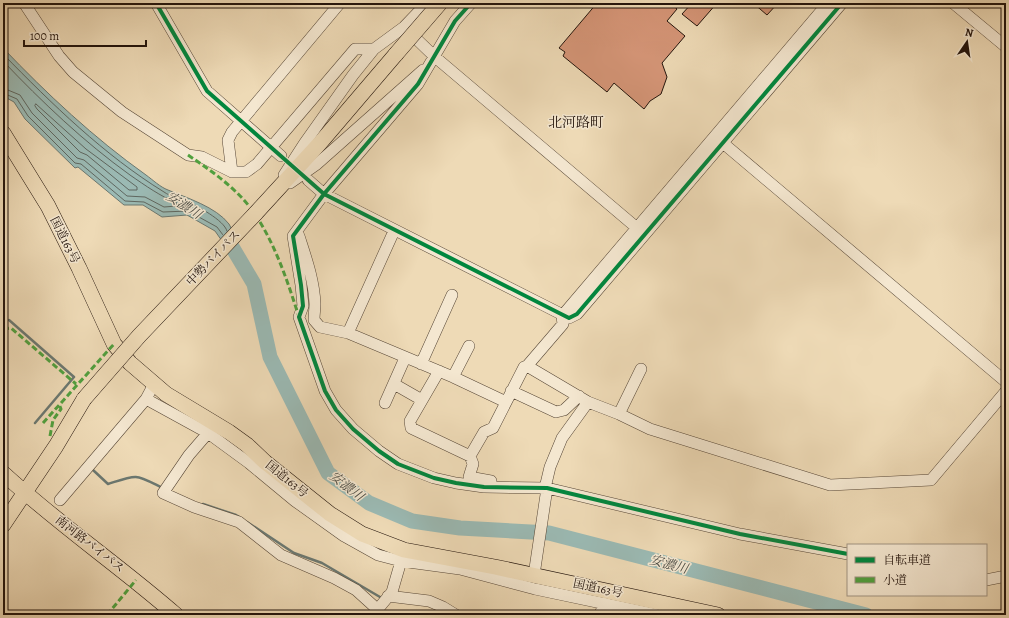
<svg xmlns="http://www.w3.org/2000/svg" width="1009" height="618" viewBox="0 0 1009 618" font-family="Alegreya,'Noto Serif JP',serif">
	<rect width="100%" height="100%" fill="#eedab6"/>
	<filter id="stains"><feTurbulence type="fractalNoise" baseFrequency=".005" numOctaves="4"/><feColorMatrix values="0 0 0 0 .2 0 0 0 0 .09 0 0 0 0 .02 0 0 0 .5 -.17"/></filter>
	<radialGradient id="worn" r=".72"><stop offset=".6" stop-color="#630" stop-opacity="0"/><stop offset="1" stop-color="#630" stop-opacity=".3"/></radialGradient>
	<!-- water -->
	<path fill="#9bbab4" stroke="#6b7871" d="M3,48C47,94 94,138 146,175C153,180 160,187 168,190C187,198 216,207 229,224C235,233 238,257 241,268L215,231L187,215L162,217L143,205H124L78,167L75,168L25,119L14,102L3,96Z"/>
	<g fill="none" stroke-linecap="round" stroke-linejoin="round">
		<!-- shore -->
		<path stroke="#5f6760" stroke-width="1" d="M3,54C52,104 104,155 164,192C171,197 179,198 186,201C197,206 224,220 227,231
			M3,61C42,102 84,142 130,175C146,186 160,196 177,203V206L164,207L145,197L127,196L84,160L77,158L32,113L20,95L3,88
			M3,93L17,99L28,116L75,163L81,164L125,201L144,202L163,212L188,211L217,227L223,235
			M36,104L86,149L137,187V190H129L87,155L80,152L37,109L35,106Z"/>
		<!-- stream -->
		<path stroke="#6b7871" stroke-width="2.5" d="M9,320L74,377L35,423
			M93,470L108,484C139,474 134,474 163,488
			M203,504L236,515L241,518
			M247,522L294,553L322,563L380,597"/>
		<!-- river -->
		<path stroke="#9bbab4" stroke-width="15" d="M228,240L254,284L270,357L328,473L369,503L412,521L460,528L549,533L866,615"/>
	</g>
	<!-- building -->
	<path fill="#d59577" stroke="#23140c" d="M597,3H670L677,9L667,21L685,36L662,63L667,77L661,94L650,101L644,109L614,83L607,92L563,56L565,52L559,48Z
		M692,3H717L697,26L682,14Z
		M753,3H778L767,15Z"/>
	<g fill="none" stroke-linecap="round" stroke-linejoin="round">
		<defs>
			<path id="minor" d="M24,3L59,56L73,72L122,112L188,155L202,157L232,172H246L257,164L355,49H374
				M156,3L207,91L281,156
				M471,3L455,21L418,84L324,194L293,236L301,285L303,306L299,317L325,391L336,410L353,429L379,451L398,464L434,478L456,483L484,487L547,488L740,534L848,554
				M953,3L1006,47
				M404,27L435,57L637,228
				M717,138L1006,382
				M232,172L228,140L232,132L340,3
				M284,175L304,144L353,75L374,49L404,27L427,3
				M308,180L324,194L569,318L577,314L842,3
				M290,183L317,164L423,70
				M299,236C306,258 314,280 315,304C315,309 314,314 314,320L320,327L348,333L453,377L506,402
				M348,333L394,231
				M421,364L452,295
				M527,366L588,402L619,414L650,429L830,485L931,480L1006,391
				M439,371L410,421L411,428L470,456
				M453,377L469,346
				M394,384L422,400
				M511,391L556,412L564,410L579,396
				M146,399L208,433L249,463L295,501L344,536L378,555L401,561L460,569L535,589L658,615
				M385,403L405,358
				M619,414L641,369
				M208,433L189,455L163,493L194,507L239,522L281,555L334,578L356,590L377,609
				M491,481L469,477L473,464L470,456L484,432L493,428L524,367L527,366L563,324L562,316L828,3
				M545,488L550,467L562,438L588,402
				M60,500L146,399L154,384
				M534,575L547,488
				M986,580L1006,576
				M388,596L429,601L443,607L456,615
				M373,615L392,592L401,561
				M600,615L604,603"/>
			<path id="highway" d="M3,133L48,206L79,268L114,344L130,363L166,394L229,432L247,445L265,462L330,514L362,534L404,550L495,567L718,615
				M255,214L320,143L396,54
				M3,473C58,524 120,566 176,615
				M3,525L56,446L84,399"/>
		</defs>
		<!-- minor casing -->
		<use href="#minor" stroke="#564636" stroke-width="12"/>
		<!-- highway casing -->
		<use href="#highway" stroke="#23140c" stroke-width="16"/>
		<!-- minor -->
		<use href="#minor" stroke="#f4e7d0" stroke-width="11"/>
		<!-- highway -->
		<use href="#highway" stroke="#eedab6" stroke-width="15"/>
		<defs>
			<path id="highway-bridge" d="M396,54L440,3
				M84,399L139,336L255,214"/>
		</defs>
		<!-- highway-bridge casing -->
		<use href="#highway-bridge" stroke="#23140c" stroke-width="16" stroke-linecap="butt"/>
		<!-- highway-bridge -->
		<use href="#highway-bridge" stroke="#eedab6" stroke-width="15"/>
		<!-- quiet -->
		<path stroke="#50a03e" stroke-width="3" stroke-dasharray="6 3" stroke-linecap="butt" d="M188,155C210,170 232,185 249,206
			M260,222C278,252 288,283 299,317
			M3,329L11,328L76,384
			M43,423L114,344
			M50,436L53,420L61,409L59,404
			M107,615L136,580"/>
		<defs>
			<path id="cycleway" d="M156,3L207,91L324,194L569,318L577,314L842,3
				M471,3L455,21L418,84L324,194L293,236L301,285L303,306L299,317L325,391L336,410L353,429L379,451L398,464L434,478L456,483L484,487L547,488L740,534L848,554"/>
		</defs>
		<!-- cycleway casing -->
		<use href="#cycleway" stroke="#f4e7d0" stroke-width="6"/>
		<!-- cycleway -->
		<use href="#cycleway" stroke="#00873e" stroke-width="4"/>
	</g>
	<g text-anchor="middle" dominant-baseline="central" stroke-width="3" stroke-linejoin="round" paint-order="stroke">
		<!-- street labels -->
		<g font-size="12" fill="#23140c" stroke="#f4e7d0">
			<text transform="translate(65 240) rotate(63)">国道163号</text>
			<text transform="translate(213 258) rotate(-46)">中勢バイパス</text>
			<text transform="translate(287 479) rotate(39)">国道163号</text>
			<text transform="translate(90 544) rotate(38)">南河路バイパス</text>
			<text transform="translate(598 588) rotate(12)">国道163号</text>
		</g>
		<!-- water labels -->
		<g font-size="13" font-style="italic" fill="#4d4e47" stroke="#f4e7d0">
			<text transform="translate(184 205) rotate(33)">安濃川</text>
			<text transform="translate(347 486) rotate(38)">安濃川</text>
			<text transform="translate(669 564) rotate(15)">安濃川</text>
		</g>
		<!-- quarter labels -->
		<g font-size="14" fill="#23140c" stroke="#f4e7d0">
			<text x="576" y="122">北河路町</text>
		</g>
	</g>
	<!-- margin -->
	<rect width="1009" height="618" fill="none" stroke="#eedab6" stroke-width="16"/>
	<rect x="4" y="4" width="1001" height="610" fill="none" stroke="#23140c" stroke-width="2"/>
	<rect x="8" y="8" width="993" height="602" fill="none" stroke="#23140c"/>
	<!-- legend -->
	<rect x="847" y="544" width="140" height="52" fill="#f4e7d0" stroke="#a09382"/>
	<rect x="855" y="557" width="20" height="6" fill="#00873e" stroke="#a09382"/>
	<text x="883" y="564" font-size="12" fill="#23140c">自転車道</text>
	<rect x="855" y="577" width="20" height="6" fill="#50a03e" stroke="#a09382"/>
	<text x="883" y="584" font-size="12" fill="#23140c">小道</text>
	<!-- north arrow -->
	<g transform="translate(967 42) rotate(13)" stroke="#f4e7d0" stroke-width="3" paint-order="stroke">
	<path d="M0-3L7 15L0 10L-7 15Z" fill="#23140c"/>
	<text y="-6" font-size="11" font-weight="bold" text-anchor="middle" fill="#23140c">N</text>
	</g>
	<!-- scale -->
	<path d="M24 40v6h122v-6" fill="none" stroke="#23140c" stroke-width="2"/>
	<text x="30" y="40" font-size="12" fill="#23140c" stroke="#f4e7d0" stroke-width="3" paint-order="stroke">100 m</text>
	<rect width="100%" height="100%" filter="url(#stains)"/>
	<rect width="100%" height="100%" fill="url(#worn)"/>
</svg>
